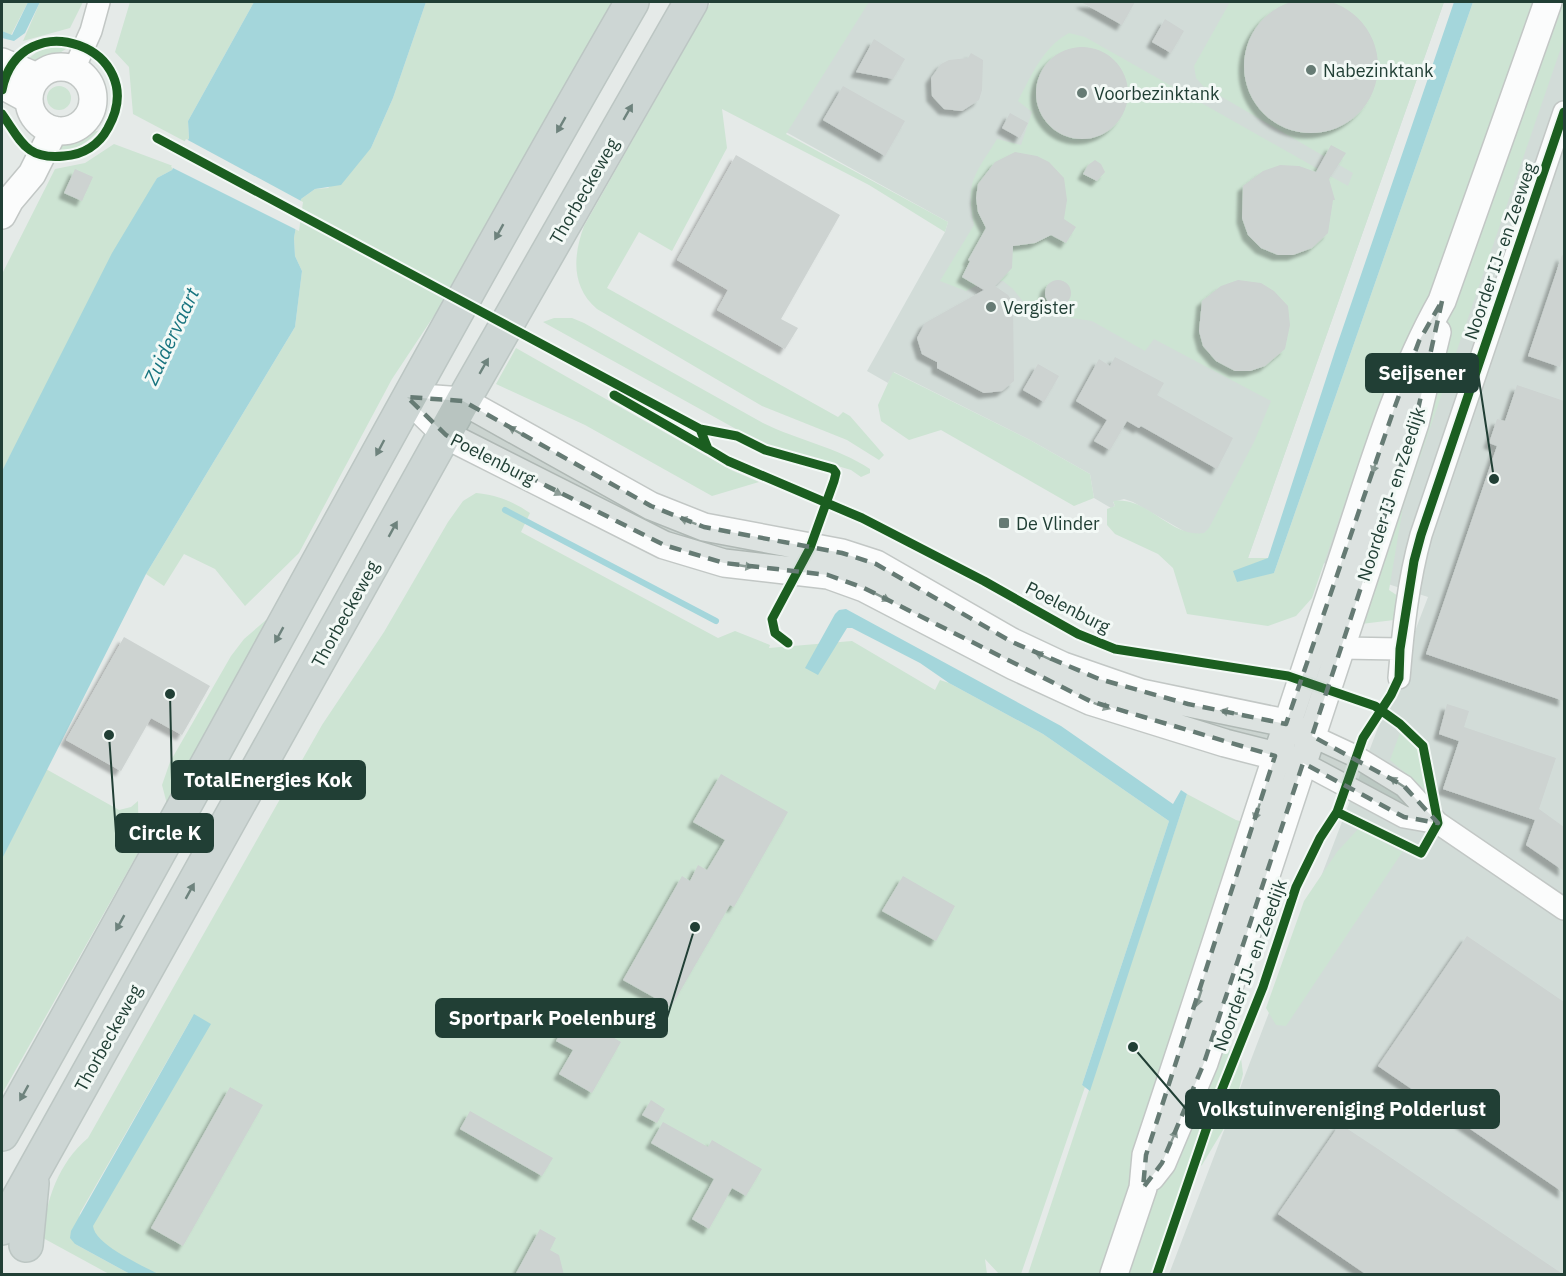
<svg xmlns="http://www.w3.org/2000/svg" width="1566" height="1276" viewBox="0 0 1566 1276" font-family="'IBM Plex Sans',sans-serif">
	<defs>
		<filter id="shadow"><feDropShadow dx="-5.5" dy="5.5" stdDeviation="1.5" flood-color="#0004"/></filter>
	</defs>
	<rect width="100%" height="100%" fill="#e5eae8"/>
	<!-- built -->
	<path fill="#d2dcd8" d="M777,2H1444L1248,558L1187,533L1133,502L1124,499L1113,502L1115,506L1111,508L1094,498L1090,474L1030,440L894,372L888,383L867,371L945,232L948,222L723,97Z
		M1512,2H1564V1274H1169L1428,597L1317,561Z"/>
	<!-- green -->
	<path fill="#cde4d3" d="M2,2H28L11,35L2,31Z
		M40,2H83L70,28L23,41Z
		M130,2H254L188,121L189,138L186,142L133,114L129,67L115,52Z
		M426,2H622L463,272L392,379L299,553L245,606L215,569L184,554L164,586L146,574L295,327L302,271L295,256L294,238L301,199L315,189L328,188L371,148L393,98Z
		M711,2H869L786,134L948,222L945,232L869,185L722,109L727,148L672,251L639,232L607,288L838,417L843,412L850,416L884,455L879,460L847,440L762,406L597,309C571,287 573,256 584,226Z
		M1230,2H1444L1248,558H1268L1274,573L1473,2H1536L1430,302L1371,427L1312,598L1296,616L1268,626L1187,614L1173,568L1158,554L1115,534L1107,525V509L1115,506L1113,501C1148,496 1170,538 1204,533L1209,528L1254,442L1271,401L1154,339L1145,351L1092,321L1038,313L1025,304L1013,289L1003,281H985L966,291L940,281L974,225C965,181 975,175 997,139L1021,145L1032,112L1018,101C1031,76 1043,47 1069,33L1085,37L1348,186L1353,173L1203,86L1196,78L1194,66Z
		M1564,2V39L1403,507L1389,590L1398,596L1394,620L1361,624L1441,339Z
		M55,45L69,47L47,61L24,62L37,52Z
		M47 98a12 12 0 1 1 24 0a12 12 0 1 1-24 0Z
		M98,131C87,143 70,155 53,151L73,134Z
		M114,144L173,166L172,170L157,178L2,471V274L55,169L85,163Z
		M554,318H572L584,323L763,423C797,440 837,447 870,469V473L861,477L851,470L771,446L745,434L543,322Z
		M516,348L731,470L759,482L712,496L585,425L496,384Z
		M893,372L1030,440L1090,474L1094,498L1074,506L941,430L909,440L881,421L878,405Z
		M476,493C497,495 512,501 530,513L521,532L718,638L735,631L770,645L769,648L852,641L935,690L940,680L949,683L1043,734L1169,821L1082,1085L1085,1087L1021,1274H999L985,1259L987,1274H146L81,1236L194,1014L80,1213L75,1244L130,1274H109L43,1238C45,1201 59,1162 88,1138L322,725L384,632L448,522L463,501Z
		M266,620H276L168,808L162,785L170,762L231,656L244,639Z
		M1401,730L1419,747L1430,794L1390,760Z
		M46,769L119,810L131,807L138,801L139,851L2,1094V859Z
		M1187,794L1236,820L1247,823L1101,1274H1028Z
		M1359,828L1397,850L1403,851L1286,1026L1276,1025L1266,1008L1304,901L1337,852Z
		M1223,1045L1241,1058L1243,1074L1232,1115L1202,1165L1184,1179L1152,1274H1125L1152,1195Z"/>
	<!-- water -->
	<path fill="#a4d6db" d="M28,2H40L25,33L14,41L2,38V31L12,35Z
		M254,2H426L393,98L371,148L341,185L315,189L301,199L294,238L295,256L302,271L295,327L146,574L2,859V471L112,253L157,178L172,170L189,138L188,121Z
		M1454,2H1473L1274,573L1237,582L1233,571L1268,558L1335,351Z
		M846,609L1061,726L1173,804L1181,790L1187,794L1090,1091L1082,1085L1169,821L1043,734L949,683L920,663L852,628H847L818,675L805,668L835,614L839,610Z
		M194,1014L211,1024L93,1226C95,1245 142,1265 158,1274H130L75,1244L70,1238L71,1231Z"/>
	<!-- pier -->
	<path fill="#e5eae8" d="M186,139L303,202L299,231L171,167Z"/>
	<g fill="none" stroke-linecap="round" stroke-linejoin="round">
		<!-- stream -->
		<path stroke="#a4d6db" stroke-width="6" d="M505,510L716,621"/>
	</g>
	<!-- building -->
	<path fill="#cdd3d1" filter="url(#shadow)" d="M1244 66a67 67 0 1 1 134 0a67 67 0 1 1-134 0Z
		M1081,2H1135L1122,25Z
		M1165,19L1184,31L1171,53L1152,42Z
		M874,39L905,59L893,79L856,72Z
		M1036 93a46 46 0 1 1 92 0a46 46 0 1 1-92 0Z
		M971,53L983,60L982,90L979,100L962,111L944,109L932,96L931,78L941,64L949,60L968,58Z
		M843,86L905,121L885,156L823,120Z
		M1010,113L1028,123L1020,138L1002,128Z
		M1331,145L1346,153L1329,179L1335,200H1333L1328,233L1312,248L1293,255H1278L1261,248L1248,235L1242,218L1243,186L1263,171L1280,165L1299,166L1316,172Z
		M1015,152L1037,156L1049,162L1064,178L1067,200L1064,219L1076,227L1066,243L1051,235L1035,243L1013,246L1012,268L995,286L1008,295L1013,303L1014,381L1002,391L984,393L937,368V362L922,354L917,338L925,323L984,290L962,277L970,261L968,260L986,228L978,212L976,198L978,184L995,162Z
		M736,155L840,215L781,319L798,328L785,349L717,310L728,290L677,260Z
		M1095,160L1101,164L1105,172L1097,181L1083,174L1088,165Z
		M75,169L93,177L82,201L64,193Z
		M1562,255L1564,256V354L1560,367L1528,356Z
		M1238,280L1261,283L1274,291L1288,306L1290,325L1285,349L1265,366L1250,371H1235L1216,361L1203,346L1199,331L1202,301L1221,286Z
		M1045 293a13 13 0 1 1 26 0a13 13 0 1 1-26 0Z
		M1115,357L1164,383L1157,395L1233,438L1217,469L1141,426L1139,428L1127,421L1110,450L1094,441L1107,420L1076,401L1099,359L1110,366Z
		M1038,364L1059,376L1044,402L1023,390Z
		M1517,385L1564,401V701L1426,654L1497,446L1489,443L1497,419L1505,421Z
		M124,637L210,686L182,735L151,718L121,771L66,740Z
		M1447,704L1469,711L1464,727L1556,758L1539,809L1564,827V871L1526,845L1535,820L1443,789L1459,741L1439,734Z
		M721,774L788,812L734,907L730,905L671,1007L623,980L682,876L690,881L698,865L707,870L725,840L693,822Z
		M903,876L955,906L936,941L882,911Z
		M1467,936L1564,1002V1193L1378,1066Z
		M572,1013L621,1042L592,1093L559,1074L573,1050L556,1041Z
		M230,1087L263,1105L183,1246L151,1228Z
		M651,1100L665,1109L657,1123L642,1115Z
		M470,1111L553,1158L542,1176L460,1129Z
		M663,1122L708,1147L712,1140L762,1169L746,1196L732,1188L709,1229L692,1219L714,1179L651,1143Z
		M1340,1124L1378,1149L1564,1275H1367L1278,1214Z
		M540,1229L556,1238L550,1250L559,1255L564,1275H515Z"/>
	<g fill="none" stroke-linecap="round" stroke-linejoin="round">
		<defs>
			<path id="minor" d="M74,69L91,31L99,2
				M1341,648L1400,649
				M1399,678C1403,630 1408,582 1421,535L1564,112
				M1312,736L1355,756L1404,786L1438,823L1564,909
				M1303,763L1404,817L1438,823"/>
			<path id="tertiary" d="M2,62L37,77
				M29 99a32 32 0 1 1 64 0a32 32 0 1 1-64 0Z
				M2,85L28,99
				M2,215L10,200L32,174L54,130
				M407,397L446,435L664,545L724,563L828,575L864,588L1014,666L1090,701L1225,743L1303,763
				M407,397L463,401L651,506L704,527L842,553L876,564L1012,642L1063,666L1141,693L1276,721L1312,736
				M1151,1177L1162,1163L1204,1063L1415,423L1437,332
				M1114,1274L1143,1188L1146,1155C1210,964 1270,772 1335,581C1367,487 1393,388 1442,301L1548,2"/>
			<path id="primary" d="M2,1134C214,758 416,376 632,2
				M2,1228L463,401L691,2
				M26,1245L32,1183"/>
		</defs>
		<!-- minor casing -->
		<use href="#minor" stroke="#c2c7c5" stroke-width="24"/>
		<!-- tertiary casing -->
		<use href="#tertiary" stroke="#c2c7c5" stroke-width="30"/>
		<!-- primary casing -->
		<use href="#primary" stroke="#bcc6c3" stroke-width="36"/>
		<!-- minor -->
		<use href="#minor" stroke="#fbfcfc" stroke-width="21"/>
		<!-- tertiary -->
		<use href="#tertiary" stroke="#fbfcfc" stroke-width="27"/>
		<!-- primary -->
		<use href="#primary" stroke="#cdd6d4" stroke-width="33"/>
		<defs>
			<path id="cycleway" d="M2,90C20,0 153,48 108,128C99,145 83,155 64,156C26,160 21,141 2,114
				M157,138L700,429L737,436L765,450L833,469L836,473L834,481L810,548L772,619L775,633L788,643
				M614,395L708,449
				M700,429L708,449L728,461L862,518L984,581L1078,634L1115,649L1288,676L1375,706L1400,724L1423,746L1438,823L1421,853L1337,812
				M1157,1274L1208,1124L1263,987L1296,887L1320,838L1337,812L1363,738L1391,695L1399,678L1400,649L1414,561L1421,535L1564,112"/>
		</defs>
		<!-- cycleway casing -->
		<use href="#cycleway" stroke="#f3f9f6" stroke-width="13"/>
		<!-- cycleway -->
		<use href="#cycleway" stroke="#1b5e20" stroke-width="9"/>
	</g>
	<!-- one-way arrows -->
	<defs><path id="oneway-solid" d="M-6-.8H1V-3.2L6.5 0L1 3.2V.8H-6Z" transform="scale(1.5)"/></defs>
	<g fill="#6e837d">
		<use href="#oneway-solid" transform="translate(628 112) rotate(-60)"/>
		<use href="#oneway-solid" transform="translate(561 125) rotate(120)"/>
		<use href="#oneway-solid" transform="translate(499 232) rotate(119)"/>
		<use href="#oneway-solid" transform="translate(484 366) rotate(-60)"/>
		<use href="#oneway-solid" transform="translate(380 448) rotate(118)"/>
		<use href="#oneway-solid" transform="translate(393 529) rotate(-61)"/>
		<use href="#oneway-solid" transform="translate(279 635) rotate(119)"/>
		<use href="#oneway-solid" transform="translate(190 891) rotate(-61)"/>
		<use href="#oneway-solid" transform="translate(120 923) rotate(119)"/>
		<use href="#oneway-solid" transform="translate(24 1093) rotate(119)"/>
	</g>
	<g fill="#8e9e98">
		<use href="#oneway-solid" transform="translate(516 431) rotate(-151)"/>
		<use href="#oneway-solid" transform="translate(1375 465) rotate(109)"/>
		<use href="#oneway-solid" transform="translate(554 491) rotate(27)"/>
		<use href="#oneway-solid" transform="translate(688 521) rotate(-160)"/>
		<use href="#oneway-solid" transform="translate(744 566) rotate(8)"/>
		<use href="#oneway-solid" transform="translate(882 597) rotate(27)"/>
		<use href="#oneway-solid" transform="translate(1043 656) rotate(-155)"/>
		<use href="#oneway-solid" transform="translate(1102 706) rotate(20)"/>
		<use href="#oneway-solid" transform="translate(1229 712) rotate(-169)"/>
		<use href="#oneway-solid" transform="translate(1397 782) rotate(-146)"/>
		<use href="#oneway-solid" transform="translate(1257 812) rotate(108)"/>
		<use href="#oneway-solid" transform="translate(1199 998) rotate(108)"/>
		<use href="#oneway-solid" transform="translate(1173 1138) rotate(-66)"/>
	</g>
	<!-- marked area -->
	<path fill="#667b74" fill-opacity="0.2" stroke="#667b74" stroke-width="4.5" stroke-dasharray="12 8" stroke-linejoin="round" d="M1442,301L1415,423L1312,736L1404,786L1438,823L1404,817L1303,763L1204,1063L1162,1163L1143,1188L1146,1155L1275,756L1090,701L864,588L828,575L724,563L664,545L446,435L407,397L463,401L651,506L704,527L842,553L876,564L1012,642L1099,679L1188,704L1286,724L1394,409L1419,341Z"/>
	<!-- markers -->
	<g fill="#667b74" stroke="#f3f9f6" stroke-width="2">
		<circle cx="1311" cy="70" r="6"/>
		<circle cx="1082" cy="93" r="6"/>
		<circle cx="991" cy="307" r="6"/>
		<rect x="998" y="517" width="12" height="12" rx="3"/>
	</g>
	<g text-anchor="middle" dominant-baseline="central" stroke-width="6" stroke-linejoin="round" paint-order="stroke">
		<!-- poi labels -->
		<g font-size="18" fill="#213f35" stroke="#f3f9f6" text-anchor="start">
			<text x="1323" y="70">Nabezinktank</text>
			<text x="1094" y="93">Voorbezinktank</text>
			<text x="1003" y="307">Vergister</text>
			<text x="1016" y="523">De Vlinder</text>
		</g>
		<!-- street labels -->
		<g font-size="18" fill="#213f35" stroke="#f3f9f6">
			<text transform="translate(584 191) rotate(-60)">Thorbeckeweg</text>
			<text transform="translate(1500 251) rotate(-71)">Noorder IJ- en Zeeweg</text>
			<text transform="translate(493 459) rotate(27)">Poelenburg</text>
			<text transform="translate(1391 494) rotate(-72)">Noorder IJ- en Zeedijk</text>
			<text transform="translate(1068 607) rotate(27)">Poelenburg</text>
			<text transform="translate(345 614) rotate(-61)">Thorbeckeweg</text>
			<text transform="translate(1250 965) rotate(-70)">Noorder IJ- en Zeedijk</text>
			<text transform="translate(108 1038) rotate(-61)">Thorbeckeweg</text>
		</g>
		<!-- water labels -->
		<g font-size="20" font-style="italic" fill="#18747f" stroke="#f3f9f6">
			<text transform="translate(171 336) rotate(-65)">Zuidervaart</text>
		</g>
	</g>
	<!-- callouts -->
	<path fill="none" stroke="#213f35" stroke-width="2" d="M1494 479L1478 373M170 694L172 780M109 735L116 833M695 927L667 1018M1133 1047L1186 1109"/>
	<g fill="#213f35" stroke="#f3f9f6" stroke-width="2">
		<circle cx="1494" cy="479" r="6"/>
		<circle cx="170" cy="694" r="6"/>
		<circle cx="109" cy="735" r="6"/>
		<circle cx="695" cy="927" r="6"/>
		<circle cx="1133" cy="1047" r="6"/>
	</g>
	<g fill="#213f35" stroke="#213f35" stroke-width="2">
		<rect x="1366" y="354" width="112" height="38" rx="6"/>
		<rect x="172" y="761" width="193" height="38" rx="6"/>
		<rect x="116" y="814" width="97" height="38" rx="6"/>
		<rect x="436" y="999" width="231" height="38" rx="6"/>
		<rect x="1186" y="1090" width="313" height="38" rx="6"/>
	</g>
	<g font-size="20" text-anchor="middle" font-weight="bold" fill="#fff">
		<text x="1422" y="380">Seijsener</text>
		<text x="268" y="787">TotalEnergies Kok</text>
		<text x="165" y="840">Circle K</text>
		<text x="552" y="1025">Sportpark Poelenburg</text>
		<text x="1342" y="1116">Volkstuinvereniging Polderlust</text>
	</g>
	<!-- border -->
	<rect width="1566" height="1276" fill="none" stroke="#213f35" stroke-width="6"/>
</svg>
